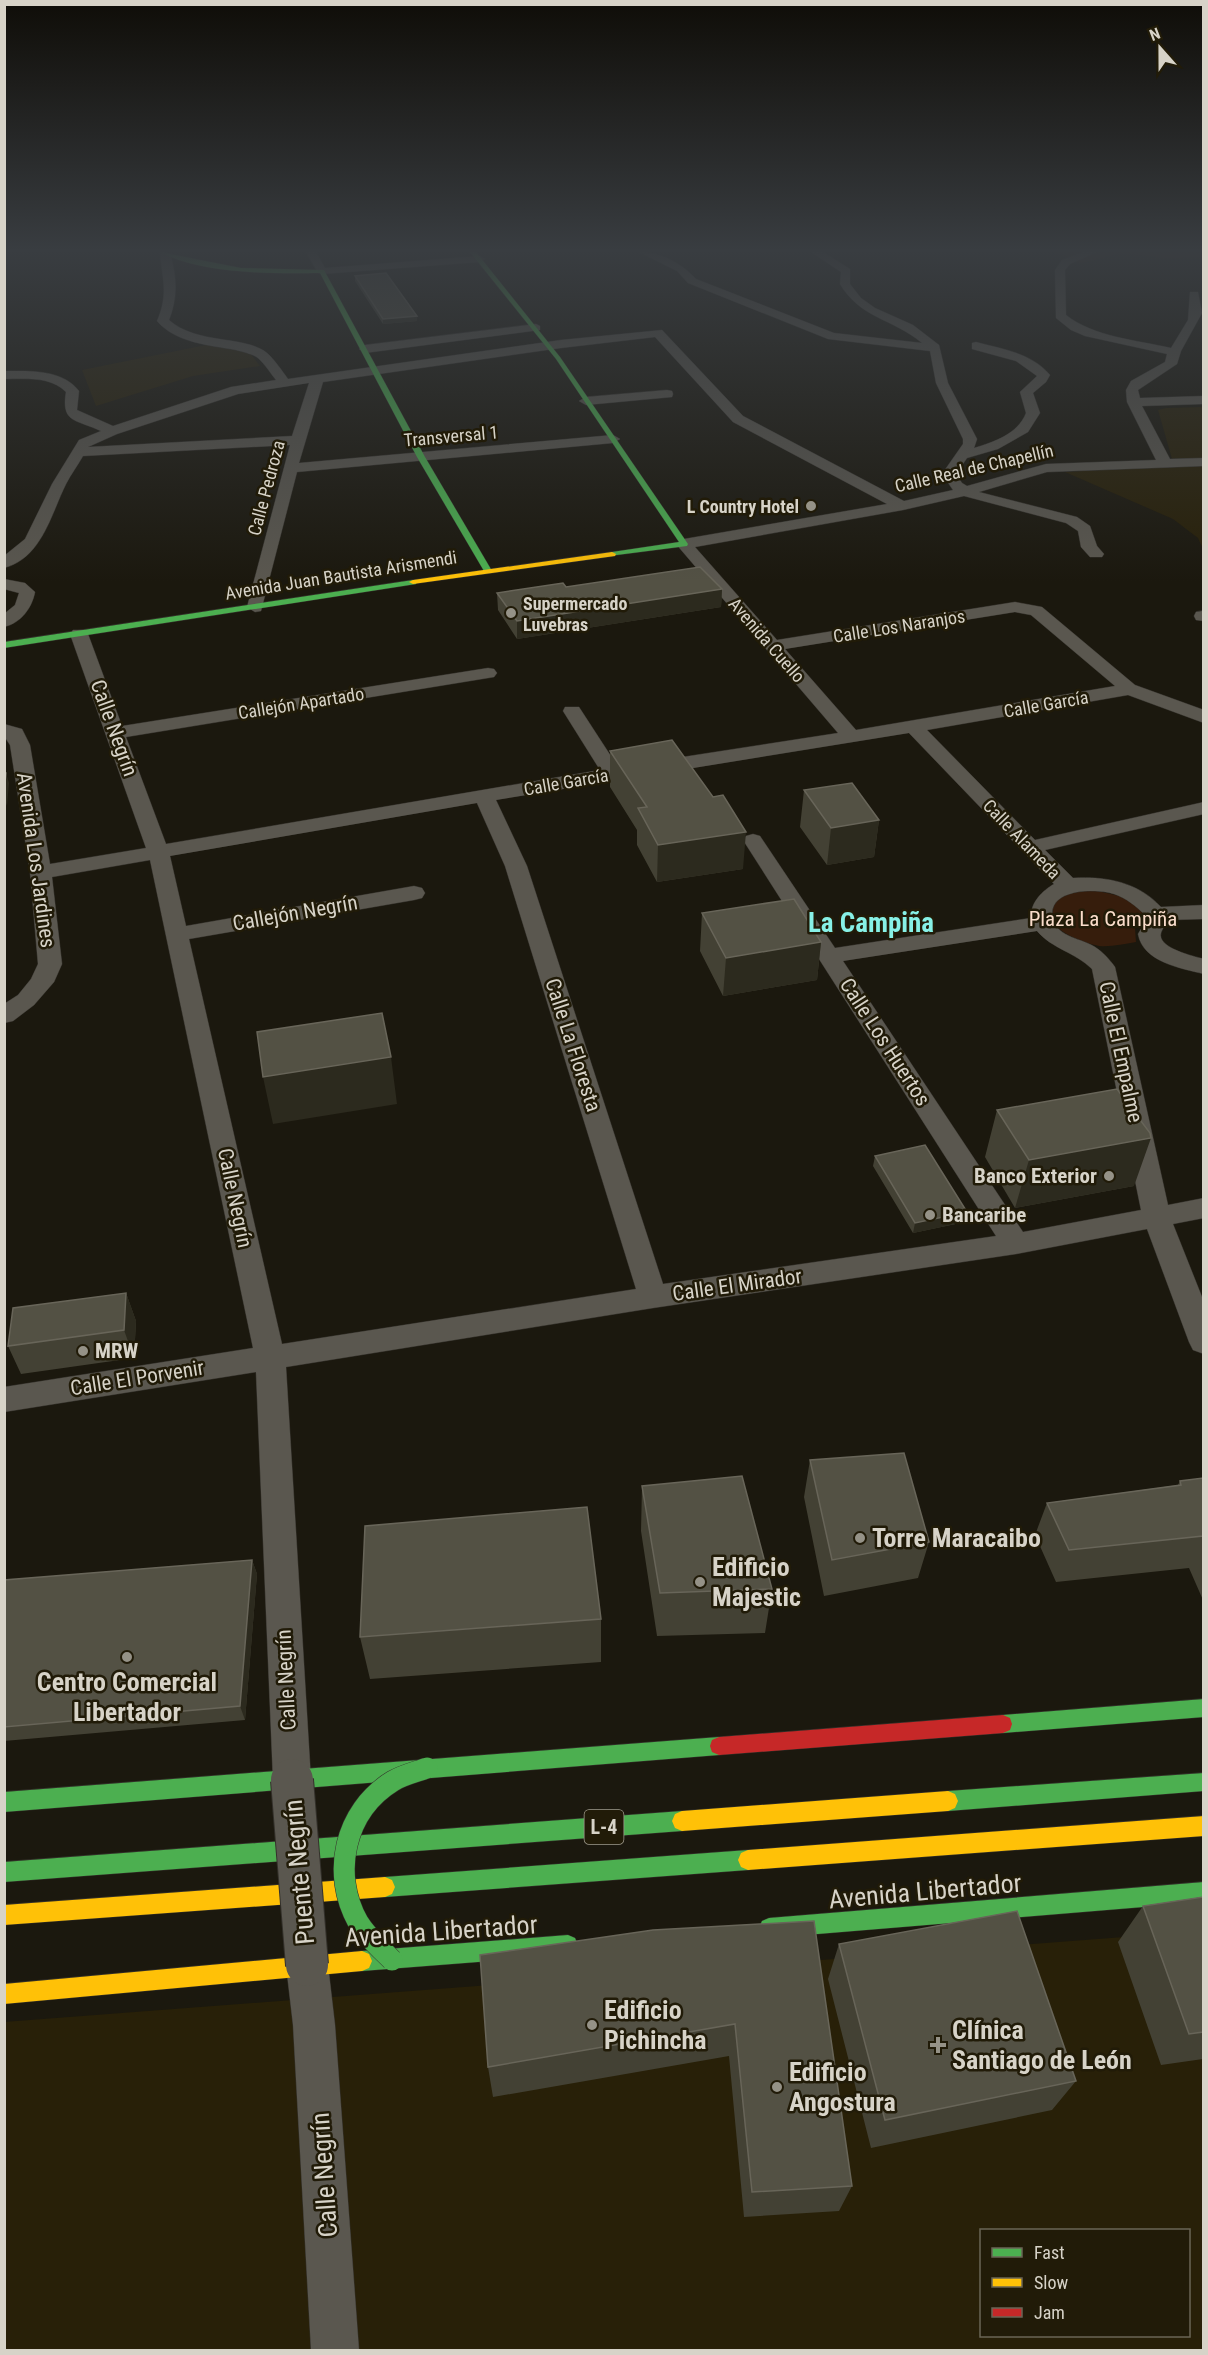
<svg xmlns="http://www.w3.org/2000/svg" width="1208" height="2355" viewBox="0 0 1208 2355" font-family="'Roboto Condensed',sans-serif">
	<rect width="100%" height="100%" fill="#1b180e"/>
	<!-- built -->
	<path fill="#282008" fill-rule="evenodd" d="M211,344L250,353L260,366L193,376L96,406L82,370Z
		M1203,407V549L1198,538L1173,519L1065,472L1174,466L1158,410L1166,408Z
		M1203,1931V2350H5L4,2022ZM982,2230H1188V2336H982Z"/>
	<!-- green -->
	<path fill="#361d0c" d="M1052,252H1203L1204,257L1165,258L1122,253L1082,263L1063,260L1067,256Z
		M1093,890L1124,897L1146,913L1135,928L1136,942C1123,944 1112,947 1099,946C1083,943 1042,929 1052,906C1054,900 1060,896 1065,894C1074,891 1084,891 1093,890Z"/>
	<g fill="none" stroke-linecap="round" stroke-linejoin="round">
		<defs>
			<path id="street" d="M160,252L170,253C177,277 178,297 169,320C197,345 245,335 267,353C275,360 282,371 288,379L561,340L662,330L743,416L904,501L953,490L942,474L963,444V439L936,383L930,351L828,339L688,283L677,271L639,252C661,252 681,263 696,279L834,333L922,343C892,318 861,319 840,284L841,272L811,252H823L850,269V284L861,298L875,308L913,325L939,345L948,383L977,439L974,448C994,442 1018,434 1026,413L1020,392L1037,376L1016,361L972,349V343L976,342C1002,349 1032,353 1050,375L1046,382L1033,393L1040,413L1028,432L998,449L967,458L956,474L962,483L967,486L1046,464L1156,460L1127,402L1126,390L1131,381L1165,362L1167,354L1085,336L1071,330L1056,318L1055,270L1062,260L1083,252H1097L1070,264L1065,270L1066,315C1094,337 1136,340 1171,348L1188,320L1190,292H1198L1202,313L1181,351L1177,364L1138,390L1140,398L1204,396V404L1142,406L1170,459L1204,458V466L1047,472L979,492L1077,517L1090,526L1097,546L1104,554L1102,557H1090L1081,547L1078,531L1066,523L964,496L903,510L695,547L777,640L1015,602L1042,607L1135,685L1204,710V723L1128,695L927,730L1035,840L1204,802V814L1045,850L1073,878C1106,876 1138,882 1161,907L1204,905V919L1168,920C1166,925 1162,929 1161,933C1157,948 1193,956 1204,959V974C1180,968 1143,962 1138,934L1144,924L1145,915C1136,906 1126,898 1114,894C1096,888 1045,888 1053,920C1058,937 1083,939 1095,947C1103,952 1110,960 1115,967L1168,1205L1204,1198V1218L1173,1224L1204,1302V1354L1193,1350L1189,1342L1147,1229L1016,1254L653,1308L286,1367L311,1780L305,1793L292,1799L279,1793L273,1780L256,1372L4,1412V1387L253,1348L150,860L52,877L62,964L54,982L34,1005L13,1021L4,1023V1004L18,995L31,979L38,964L30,872L10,745L4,736V724L22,729L30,745L50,864L146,848L70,634L73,630H85L88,634L122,726L488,668L494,669L497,673L494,677L488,678L126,737L166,844L600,770L563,711L565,707H579L618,767L838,733L676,544L684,539L887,504L733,422L655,337L561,348L323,382L299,463L613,435L620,439L613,443L297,472L261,611L255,612L247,607L290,445L83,456C78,465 71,474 66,484C51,514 42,558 4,568V556L25,539L52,484L79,440L101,431C75,419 61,423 66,392C50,376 26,379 4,379V371C30,371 62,369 79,391L77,410L113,426L231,387L276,380C271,374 265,364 258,358C253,354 243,352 236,350C209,345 176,343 157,321C169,293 162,279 160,252ZM309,383L292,436L88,447L117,434L238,394ZM1015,612L1031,615L1115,686L856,730L785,649ZM909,733L1054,884C1042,891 1030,903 1031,918L835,948L760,836L753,834L746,836L743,840L996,1236L663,1284L527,866L496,800ZM477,803L505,866L636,1289L282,1344L189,939L414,900L422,898L425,893L422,888L414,886L186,926L170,856ZM1037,931C1052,949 1075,952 1092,969L1141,1210L1023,1232L843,961Z
				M306,252H316L325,268L480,256L485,259L480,262L322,274L318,273Z
				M536,324L540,326V330L365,353L359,349L365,345Z
				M667,390L672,391L673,394L672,397L586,405L579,401L586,397Z
				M4,579L25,583L35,592C32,608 21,623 4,627V614L15,605L19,593L4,589Z
				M1202,611L1204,621L1196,620L1194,616L1196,612Z
				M307,1944L322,1950L328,1965L335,2025L359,2350H311L293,2025L286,1965L292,1950Z"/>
			<path id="fast" d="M160,252L241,268L324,270L425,457L492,571L491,573L484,571L417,457L320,273C274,274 201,274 160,252Z
				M470,252H476L560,357L688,544L687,546L609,556L608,554L612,552L679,542L556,359Z
				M413,580L417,582L416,584L4,648V642Z
				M1204,1699V1717L1003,1733L996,1730L994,1724L996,1718L1003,1715Z
				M719,1737L726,1740L728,1746L726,1752L719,1755L4,1812V1792Z
				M1204,1773V1791L948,1811L941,1808L938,1801L941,1794L948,1791Z
				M682,1811L689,1814L692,1821L689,1828L682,1831L4,1882V1862Z
				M748,1850L755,1853L758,1860L755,1867L748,1870L385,1897L378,1894L375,1887L378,1880L385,1877Z
				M1204,1882V1902L769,1938L762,1935L759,1928L762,1921L769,1918Z
				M568,1935L575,1938L578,1945L575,1952L568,1955L362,1971L355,1968L352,1961L355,1954L362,1951Z"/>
			<path id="slow" d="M612,552L616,554L615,556L413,584L409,582L413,580Z
				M948,1791L955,1794L958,1801L955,1808L948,1811L682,1831L675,1828L672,1821L675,1814L682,1811Z
				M1204,1816V1836L748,1870L741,1867L738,1860L741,1853L748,1850Z
				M385,1877L392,1880L395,1887L392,1894L385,1897L4,1925V1905Z
				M362,1951L369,1954L372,1961L369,1968L362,1971L4,2004V1984Z"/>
			<path id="jam" d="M1003,1715L1010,1718L1012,1724L1010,1730L1003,1733L719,1755L712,1752L710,1746L712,1740L719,1737Z"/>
		</defs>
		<!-- street casing -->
		<use href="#street" stroke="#34312b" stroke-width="1"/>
		<!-- fast casing -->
		<use href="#fast" stroke="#34312b" stroke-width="1"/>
		<!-- slow casing -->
		<use href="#slow" stroke="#34312b" stroke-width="1"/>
		<!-- jam casing -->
		<use href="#jam" stroke="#34312b" stroke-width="1"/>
		<!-- street -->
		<use href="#street" fill="#5a574f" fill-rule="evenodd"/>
		<!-- fast -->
		<use href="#fast" fill="#4caf50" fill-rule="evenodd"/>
		<!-- slow -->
		<use href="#slow" fill="#ffc107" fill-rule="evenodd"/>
		<!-- jam -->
		<use href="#jam" fill="#c62828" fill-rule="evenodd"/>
		<defs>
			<path id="street-bridge" d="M292,1780L307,1965"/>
			<path id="fast-bridge" d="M392,1960C380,1948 367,1937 358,1922C331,1874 344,1811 393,1781C403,1775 416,1772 427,1768"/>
		</defs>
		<!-- street-bridge casing -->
		<use href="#street-bridge" stroke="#34312b" stroke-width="44" stroke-linecap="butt"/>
		<!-- fast-bridge casing -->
		<use href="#fast-bridge" stroke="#34312b" stroke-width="22" stroke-linecap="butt"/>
		<!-- street-bridge -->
		<use href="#street-bridge" stroke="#5a574f" stroke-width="42"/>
		<!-- fast-bridge -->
		<use href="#fast-bridge" stroke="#4caf50" stroke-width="21"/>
	</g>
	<!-- wall -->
	<path fill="#434134" d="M355,276L417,316V321L383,324L355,281Z
		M566,587L722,589L721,607L517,639L498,610L497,593Z
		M610,751L743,869L657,882L637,845V830L610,787Z
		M804,790L879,820L874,857L827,865L800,827Z
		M702,913L821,942L817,980L723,996L700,951Z
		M997,1110L1134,1186L1015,1208L985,1157Z
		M875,1156L965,1222L913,1233L873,1166Z
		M126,1293L136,1321L134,1358L21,1374L8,1346Z
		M810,1460L929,1542L918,1578L824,1596L804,1497Z
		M1203,1478V1600L1189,1568L1056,1582L1035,1535L1047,1503L1178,1485L1180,1481Z
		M642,1486L772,1589L765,1633L657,1636L641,1531Z
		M252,1560L257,1574L245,1720L4,1741V1580Z
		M601,1619V1662L370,1679L360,1637Z
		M1203,1897V2059L1161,2065L1118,1942L1143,1906Z
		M814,1921L852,2186L839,2211L744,2217L729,2056L493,2097L488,2067Z
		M839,1944L1076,2081L1052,2110L871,2148L828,1979Z"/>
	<!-- shaded-wall -->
	<path fill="#2c2a1e" d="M417,316V321L383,324V319Z
		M722,589L721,607L517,639V621Z
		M6,773L9,783L7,806L4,797Z
		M879,820L874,857L827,865L831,828Z
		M746,832L743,869L657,882L658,845Z
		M821,942L817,980L723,996L726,958Z
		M391,1057L397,1104L273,1124L263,1077Z
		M1151,1138L1134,1186L1015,1208L1029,1160Z
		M967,1212L965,1222L913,1233L915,1223Z
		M126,1293L136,1321L134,1358L124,1330Z
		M252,1560L257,1574L245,1720L240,1706Z"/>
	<!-- building -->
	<path fill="#535144" stroke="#686559" stroke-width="1.5" d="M386,273L417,316L383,319L355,276Z
		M700,567L722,589L517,621L497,593L563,583L566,587Z
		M672,740L713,797L723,795L746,832L658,845L638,808L647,807L610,751Z
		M4,773H6L4,791Z
		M852,783L879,820L831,828L804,790Z
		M794,899L821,942L726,958L702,913Z
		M382,1013L391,1057L263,1077L257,1032Z
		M1117,1089L1150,1133L1151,1138L1029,1160L997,1110Z
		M925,1145L967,1212L915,1223L875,1156Z
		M126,1293L124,1330L8,1346L13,1308Z
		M904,1453L929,1542L832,1560L810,1460Z
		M742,1476L772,1589L660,1593L642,1486Z
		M1203,1478V1536L1069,1550L1047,1503L1181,1485L1180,1481Z
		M587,1507L601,1619L360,1637L365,1526Z
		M252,1560L240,1706L4,1727V1580Z
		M1203,1897V2032L1189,2034L1143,1906Z
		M1017,1911L1076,2081L885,2120L839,1944Z
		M814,1921L852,2186L752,2192L735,2024L488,2067L480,1955L653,1930Z"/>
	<!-- sky -->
	<linearGradient id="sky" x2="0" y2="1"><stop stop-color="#0f0d08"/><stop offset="0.43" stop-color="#393d41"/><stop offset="1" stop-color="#393d41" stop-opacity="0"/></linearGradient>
	<rect width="1208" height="582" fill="url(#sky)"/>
	<!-- markers -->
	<g fill="#959287" stroke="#211b08" stroke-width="2">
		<circle cx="811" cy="506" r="6"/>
		<circle cx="511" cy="613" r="6"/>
		<circle cx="1109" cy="1176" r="6"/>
		<circle cx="930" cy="1215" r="6"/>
		<circle cx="83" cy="1351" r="6"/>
		<circle cx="860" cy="1538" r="6"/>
		<circle cx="700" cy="1582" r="6"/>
		<circle cx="127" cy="1657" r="6"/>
		<circle cx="592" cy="2025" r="6"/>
		<path d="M935 2036h6v6h6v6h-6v6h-6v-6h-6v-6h6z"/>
		<circle cx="777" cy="2087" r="6"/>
	</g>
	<g text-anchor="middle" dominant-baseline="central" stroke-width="5" stroke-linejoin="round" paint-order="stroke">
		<!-- far-street labels -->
		<g font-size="18" fill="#d7d3c8" stroke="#211b08">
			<text transform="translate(451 436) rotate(-5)">Transversal 1</text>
			<text transform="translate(974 468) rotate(-13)">Calle Real de Chapellín</text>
			<text transform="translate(266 488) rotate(-75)">Calle Pedroza</text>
			<text transform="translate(341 575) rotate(-9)">Avenida Juan Bautista Arismendi</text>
			<text transform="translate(899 626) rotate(-9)">Calle Los Naranjos</text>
			<text transform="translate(767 640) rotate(49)">Avenida Cuello</text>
			<text transform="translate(301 703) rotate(-9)">Callejón Apartado</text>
			<text transform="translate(1046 704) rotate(-10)">Calle García</text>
			<text transform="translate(566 782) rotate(-10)">Calle García</text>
			<text transform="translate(1022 839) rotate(46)">Calle Alameda</text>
		</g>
		<!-- far-poi labels -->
		<g font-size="18" font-weight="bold" fill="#d7d3c8" stroke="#211b08" text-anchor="end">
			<text x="799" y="506">L Country Hotel</text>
			<text x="523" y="603" text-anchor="start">Supermercado<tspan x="523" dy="21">Luvebras</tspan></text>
		</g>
		<!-- shield labels -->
		<rect fill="#211b08" stroke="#a09c8e" stroke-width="1.5" x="584.5" y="1810" width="39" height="34" rx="4.5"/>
		<g font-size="20" font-weight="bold" fill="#d7d3c8">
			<text x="604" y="1827">L-4</text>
		</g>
		<!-- street labels -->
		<g font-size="21" fill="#d7d3c8" stroke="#211b08">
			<text transform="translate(114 728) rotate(70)">Calle Negrín</text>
			<text transform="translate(36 860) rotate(82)">Avenida Los Jardines</text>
			<text transform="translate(295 913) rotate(-10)">Callejón Negrín</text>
			<text transform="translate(885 1042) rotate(57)">Calle Los Huertos</text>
			<text transform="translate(573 1045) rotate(72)">Calle La Floresta</text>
			<text transform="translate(1121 1052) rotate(78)">Calle El Empalme</text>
			<text transform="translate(235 1198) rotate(78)">Calle Negrín</text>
			<text transform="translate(737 1285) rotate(-8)">Calle El Mirador</text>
			<text transform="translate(137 1378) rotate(-9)">Calle El Porvenir</text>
			<text transform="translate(286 1680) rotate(-93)">Calle Negrín</text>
		</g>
		<!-- park labels -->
		<g font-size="21" fill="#faddcb" stroke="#211b08">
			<text x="1103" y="919">Plaza La Campiña</text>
		</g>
		<!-- poi labels -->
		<g font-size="21" font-weight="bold" fill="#d7d3c8" stroke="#211b08" text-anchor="start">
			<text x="1097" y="1176" text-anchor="end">Banco Exterior</text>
			<text x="942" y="1215">Bancaribe</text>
			<text x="95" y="1351">MRW</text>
		</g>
		<!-- near-poi labels -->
		<g font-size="26" font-weight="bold" fill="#d7d3c8" stroke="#211b08" text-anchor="start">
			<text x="872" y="1538">Torre Maracaibo</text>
			<text x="712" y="1567">Edificio<tspan x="712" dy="30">Majestic</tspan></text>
			<text x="127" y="1682" text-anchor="middle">Centro Comercial<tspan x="127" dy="30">Libertador</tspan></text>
			<text x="604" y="2010">Edificio<tspan x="604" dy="30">Pichincha</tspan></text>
			<text x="952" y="2030">Clínica<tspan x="952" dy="30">Santiago de León</tspan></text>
			<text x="789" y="2072">Edificio<tspan x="789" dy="30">Angostura</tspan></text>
		</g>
		<!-- near-street labels -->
		<g font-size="26" fill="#d7d3c8" stroke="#211b08">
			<text transform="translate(299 1872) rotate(-95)">Puente Negrín</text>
			<text transform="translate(925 1891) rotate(-5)">Avenida Libertador</text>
			<text transform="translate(441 1931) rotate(-4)">Avenida Libertador</text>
			<text transform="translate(324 2175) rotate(-94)">Calle Negrín</text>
		</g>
		<!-- district labels -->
		<g font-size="27" font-weight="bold" fill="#87f1e7" stroke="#211b08">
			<text x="871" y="923">La Campiña</text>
		</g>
	</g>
	<!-- border -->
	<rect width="1208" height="2355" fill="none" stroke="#d7d3c8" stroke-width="12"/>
	<!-- legend -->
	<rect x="980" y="2229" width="210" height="108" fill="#211b08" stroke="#6a6555" stroke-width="1.5"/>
	<rect x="992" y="2248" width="30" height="9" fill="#4caf50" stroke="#6a6555" stroke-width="1.5"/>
	<text x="1034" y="2259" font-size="18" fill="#d7d3c8">Fast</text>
	<rect x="992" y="2278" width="30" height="9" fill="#ffc107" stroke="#6a6555" stroke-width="1.5"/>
	<text x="1034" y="2289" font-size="18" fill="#d7d3c8">Slow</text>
	<rect x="992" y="2308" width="30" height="9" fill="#c62828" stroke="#6a6555" stroke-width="1.5"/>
	<text x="1034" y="2319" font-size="18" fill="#d7d3c8">Jam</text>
	<!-- north arrow -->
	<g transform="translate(1160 48) rotate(339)" stroke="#211b08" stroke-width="4.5" paint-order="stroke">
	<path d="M0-4.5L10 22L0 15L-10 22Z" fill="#d7d3c8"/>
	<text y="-9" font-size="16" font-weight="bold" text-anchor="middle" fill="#d7d3c8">N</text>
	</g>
</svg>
